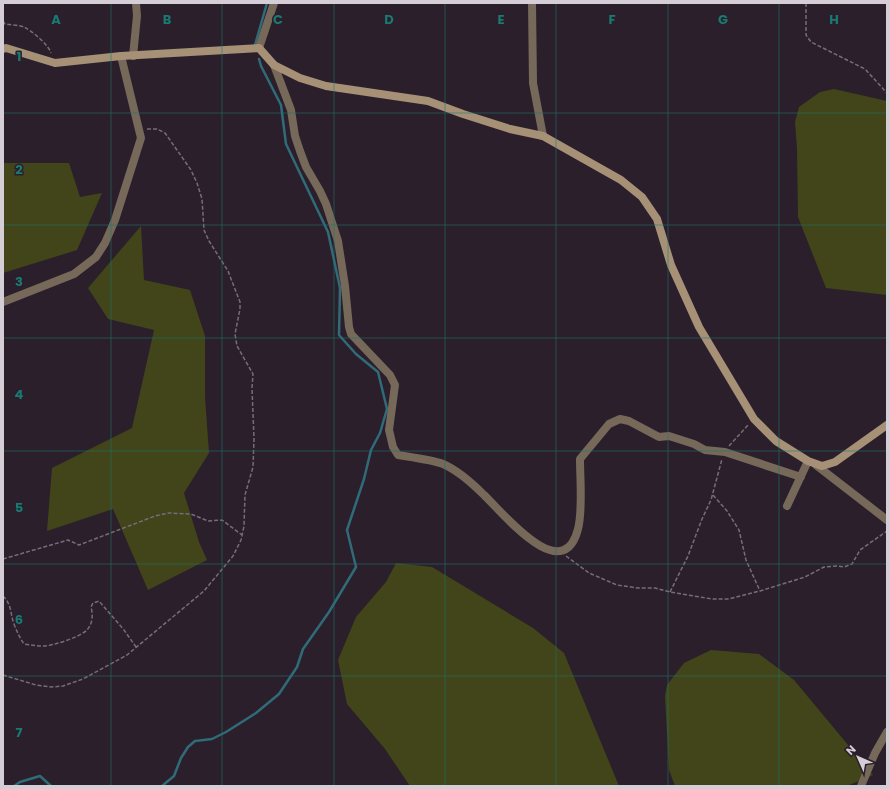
<svg xmlns="http://www.w3.org/2000/svg" width="890" height="789" viewBox="0 0 890 789" font-family="Poppins,sans-serif">
	<rect width="100%" height="100%" fill="#2b1f2b"/>
	<!-- green -->
	<path fill="#414519" d="M834,89L887,101V295L826,288L798,217L797,148L795,122L799,107L820,92Z
		M3,163H69L80,197L102,193L77,250L3,273Z
		M141,226L144,280L190,290L205,336V397L209,453L184,493L199,542L207,560L148,590L113,509L47,531L52,468L132,428L154,330L108,319L88,288Z
		M396,563L432,567L533,628L564,653L619,786H410L385,749L347,704L338,660L356,617L386,582Z
		M711,650L759,654L794,680L873,775L847,786H675L669,770L665,696L667,685L684,663Z"/>
	<g fill="none" stroke-linecap="round" stroke-linejoin="round">
		<!-- stream -->
		<path stroke="#2f6b78" stroke-width="2.5" d="M255,45L267,3
			M14,786L20,782L40,776L51,786
			M162,786L174,776L181,758L188,747L195,741L212,739L226,732L256,713L279,694L297,667L303,649L329,612L356,567L347,530L364,479L371,450L380,433L387,409L378,372L356,354L339,335L340,288L328,232L286,144L281,105L261,66L259,59"/>
		<!-- path -->
		<path stroke="#776d78" stroke-width="1.5" stroke-dasharray="4 2" stroke-linecap="butt" d="M806,3V35L811,42L865,69L887,93
			M3,21L5,24C10,25 19,25 24,27C32,31 48,44 51,53
			M729,446L748,425
			M713,495L727,511L739,530L746,560L760,591
			M566,556L589,573L617,585L638,588H655L670,592L712,599H729L760,591L805,577L824,567L838,566L844,567L852,564L860,550L887,531
			M3,559L68,540L79,545L155,516L169,513L191,514L208,521L222,520L242,535
			M670,592L688,556L702,519L711,500L722,459
			M3,596C12,605 10,613 14,624C17,632 20,638 24,644C31,645 37,646 43,646C53,646 80,637 87,630C93,623 93,615 91,607L93,603L99,601L124,630L136,647
			M3,675L36,685L51,687L63,686L83,679L127,655L204,591L233,556L241,540L244,526L245,495L253,467L254,439L252,388L253,374L237,346L235,334L240,309V302L228,271L209,241L204,230L202,199L197,183L191,170L165,133L157,129H147"/>
		<!-- street -->
		<path stroke="#766959" stroke-width="8" d="M532,3L533,83L543,136
			M259,48L274,3
			M133,56L137,16L136,3
			M274,65L291,110L295,136L300,151L306,167L320,191L326,204L338,241L345,286L349,327L351,334L390,375L395,385L389,430L393,447L398,455C410,457 433,460 443,464C457,470 473,484 484,495C503,513 563,588 578,529C583,510 580,479 580,459L609,424L620,419L629,421L659,437L669,436L694,444L705,450L725,452L801,477
			M3,302L74,274L96,257L105,243L115,220L141,138L121,56
			M816,465L887,520
			M787,506L808,461
			M861,786L875,753L887,732"/>
		<!-- secondary -->
		<path stroke="#a69177" stroke-width="8" d="M3,49L6,48L55,63L121,56L259,48L274,65L300,78L326,86L428,101L463,114L510,129L543,136L621,180L642,197L657,219L671,265L699,327L754,419L776,441L808,461L822,466L835,462L887,425"/>
	</g>
	<!-- grid -->
	<path fill="none" stroke="#197a73" stroke-width="1" stroke-opacity="0.55" d="M111,3V786M222,3V786M334,3V786M445,3V786M556,3V786M668,3V786M779,3V786M3,113H887M3,225H887M3,338H887M3,451H887M3,564H887M3,676H887"/>
	<g font-size="13" text-anchor="middle" font-weight="bold" fill="#197a73" stroke="#2b1f2b" stroke-width="3" stroke-linejoin="round" paint-order="stroke">
		<text x="56" y="24">A</text>
		<text x="167" y="24">B</text>
		<text x="278" y="24">C</text>
		<text x="389" y="24">D</text>
		<text x="501" y="24">E</text>
		<text x="612" y="24">F</text>
		<text x="723" y="24">G</text>
		<text x="834" y="24">H</text>
		<text x="19" y="61">1</text>
		<text x="19" y="174">2</text>
		<text x="19" y="286">3</text>
		<text x="19" y="399">4</text>
		<text x="19" y="512">5</text>
		<text x="19" y="624">6</text>
		<text x="19" y="737">7</text>
	</g>
	<!-- border -->
	<rect width="890" height="789" fill="none" stroke="#d6ced7" stroke-width="8"/>
	<!-- north arrow -->
	<g transform="translate(858 757) rotate(315)" stroke="#2b1f2b" stroke-width="3" paint-order="stroke">
	<path d="M0-3L7 15L0 10L-7 15Z" fill="#d6ced7"/>
	<text y="-6" font-size="11" font-weight="bold" text-anchor="middle" fill="#d6ced7">N</text>
	</g>
</svg>
